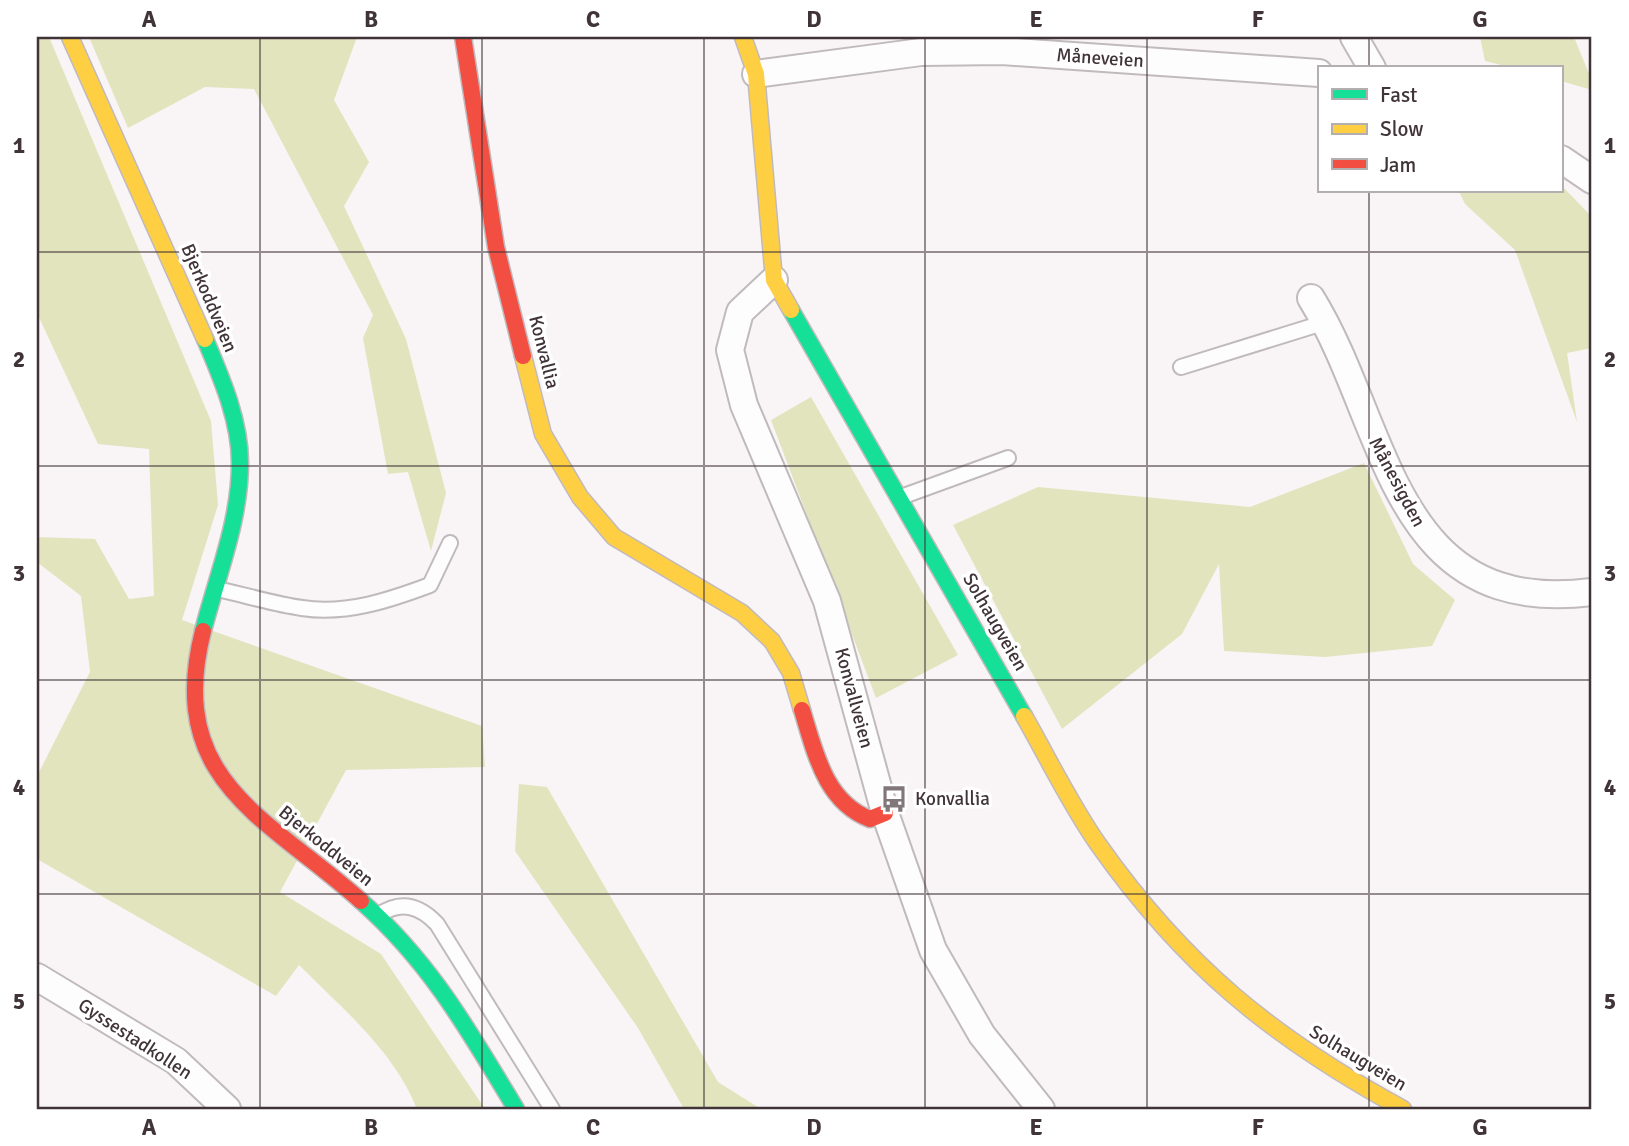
<svg xmlns="http://www.w3.org/2000/svg" width="1629" height="1146" viewBox="0 0 1629 1146" font-family="Signika,sans-serif">
	<rect width="100%" height="100%" fill="#f9f4f6"/>
	<!-- green -->
	<path fill="#e2e4be" d="M37,37H49L211,421L218,505L182,620L482,726L485,767L346,770L280,892L381,954L485,1109H417C394,1051 342,1008 299,965L276,996L37,859V776L90,672L81,596L37,562V537L95,539L129,599L154,596L149,449L98,444L37,313Z
		M89,37H357L334,100L369,162L344,206L406,339L446,493L431,551L408,472L388,474L363,338L373,315L254,89L205,87L128,128Z
		M1480,37H1574L1592,81V90L1561,81V68H1513L1485,61Z
		M1561,185L1592,217V348L1567,353L1577,422L1515,250L1465,204L1459,191H1561Z
		M811,397L958,655L876,698L771,420Z
		M1364,463L1413,564L1455,600L1432,646L1325,657L1224,651L1219,564L1182,634L1062,729L953,525L1038,487L1250,507Z
		M519,784L547,787L718,1082L761,1109H684L638,1028L515,851Z"/>
	<g fill="none" stroke-linecap="round" stroke-linejoin="round">
		<defs>
			<path id="lane" d="M1181,367L1326,322
				M901,497L1008,458
				M217,589C245,595 274,604 302,608C346,615 390,600 430,585L450,543
				M379,915C401,900 420,906 437,924L552,1109"/>
			<path id="street" d="M1354,37L1372,68
				M756,74L921,52L1002,51L1319,73
				M1561,159L1592,180
				M774,280L740,312L730,350L744,405L827,601L885,813L933,950L982,1035L1041,1109
				M1311,298C1389,424 1390,618 1592,592
				M37,977L176,1061L227,1109"/>
			<path id="fast" d="M791,310L1024,716
				M203,631C217,576 240,521 240,463C240,420 221,377 205,339
				M361,901C431,963 469,1031 516,1109"/>
			<path id="slow" d="M70,37L205,339
				M743,37L756,74L774,280L791,310
				M523,356L543,434L580,497L614,537L742,613L772,641L791,673L802,710
				M1024,716C1048,758 1070,804 1098,844C1184,966 1273,1038 1403,1109"/>
			<path id="jam" d="M463,37L496,247L523,356
				M203,631C165,782 268,817 361,901
				M802,710C815,752 825,802 870,819L885,813"/>
		</defs>
		<!-- lane casing -->
		<use href="#lane" stroke="#c1babd" stroke-width="18"/>
		<!-- street casing -->
		<use href="#street" stroke="#c1babd" stroke-width="30"/>
		<!-- fast casing -->
		<use href="#fast" stroke="#c1babd" stroke-width="19"/>
		<!-- slow casing -->
		<use href="#slow" stroke="#c1babd" stroke-width="19"/>
		<!-- jam casing -->
		<use href="#jam" stroke="#c1babd" stroke-width="19"/>
		<!-- lane -->
		<use href="#lane" stroke="#fefdfe" stroke-width="14"/>
		<!-- street -->
		<use href="#street" stroke="#fefdfe" stroke-width="26"/>
		<!-- fast -->
		<use href="#fast" stroke="#16e098" stroke-width="16"/>
		<!-- slow -->
		<use href="#slow" stroke="#ffcf43" stroke-width="16"/>
		<!-- jam -->
		<use href="#jam" stroke="#f24e42" stroke-width="16"/>
	</g>
	<!-- grid -->
	<path fill="none" stroke="#413439" stroke-width="2" stroke-opacity="0.55" d="M260,37V1109M482,37V1109M704,37V1109M925,37V1109M1147,37V1109M1369,37V68M1369,191V1109M37,252H1592M37,466H1592M37,680H1592M37,894H1592"/>
	<!-- icons -->
	<defs>
		<symbol id="bus-bare" viewBox="-9 -9 18 18"><path d="M-5-6H5V4H4V6H2V4H-2V6H-4V4H-5ZM-3.5-4V0h7V-4ZM-3.5 1.2v1.5H-2V1.2ZM2 1.2v1.5H3.5V1.2Z" fill="#81777b" stroke="#fff" stroke-width="2.5" paint-order="stroke"/></symbol>
	</defs>
	<g fill-rule="evenodd">
		<use href="#bus-bare" x="875" y="780" width="38" height="38"/>
	</g>
	<g text-anchor="middle" dominant-baseline="central" stroke-width="7" stroke-linejoin="round" paint-order="stroke">
		<!-- street labels -->
		<g font-size="19" fill="#413439" stroke="#fff">
			<text transform="translate(1100 58) rotate(4)">Måneveien</text>
			<text transform="translate(209 298) rotate(67)">Bjerkoddveien</text>
			<text transform="translate(544 352) rotate(76)">Konvallia</text>
			<text transform="translate(1397 482) rotate(62)">Månesigden</text>
			<text transform="translate(995 622) rotate(60)">Solhaugveien</text>
			<text transform="translate(854 698) rotate(75)">Konvallveien</text>
			<text transform="translate(326 846) rotate(39)">Bjerkoddveien</text>
			<text transform="translate(135 1039) rotate(33)">Gyssestadkollen</text>
			<text transform="translate(1358 1058) rotate(31)">Solhaugveien</text>
		</g>
		<!-- poi labels -->
		<g font-size="19" fill="#413439" stroke="#fff" text-anchor="start">
			<text x="915" y="799">Konvallia</text>
		</g>
	</g>
	<!-- border -->
	<rect width="1629" height="1146" fill="none" stroke="#ffffff" stroke-width="77"/>
	<!-- legend -->
	<rect x="1318" y="66" width="245" height="126" fill="#ffffff" stroke="#b3aeb0" stroke-width="2"/>
	<rect x="1332" y="89" width="35" height="10" fill="#16e098" stroke="#b3aeb0" stroke-width="2"/>
	<text x="1380" y="102" font-size="21" fill="#413439">Fast</text>
	<rect x="1332" y="124" width="35" height="10" fill="#ffcf43" stroke="#b3aeb0" stroke-width="2"/>
	<text x="1380" y="136" font-size="21" fill="#413439">Slow</text>
	<rect x="1332" y="159" width="35" height="10" fill="#f24e42" stroke="#b3aeb0" stroke-width="2"/>
	<text x="1380" y="172" font-size="21" fill="#413439">Jam</text>
	<rect x="38" y="38" width="1552" height="1070" fill="none" stroke="#413439" stroke-width="2.5"/>
	<g font-size="23" text-anchor="middle" font-weight="bold" fill="#413439">
		<text x="149" y="27">A</text>
		<text x="371" y="27">B</text>
		<text x="593" y="27">C</text>
		<text x="814" y="27">D</text>
		<text x="1036" y="27">E</text>
		<text x="1258" y="27">F</text>
		<text x="1480" y="27">G</text>
		<text x="19" y="153">1</text>
		<text x="1610" y="153">1</text>
		<text x="19" y="367">2</text>
		<text x="1610" y="367">2</text>
		<text x="19" y="581">3</text>
		<text x="1610" y="581">3</text>
		<text x="19" y="795">4</text>
		<text x="1610" y="795">4</text>
		<text x="19" y="1009">5</text>
		<text x="1610" y="1009">5</text>
		<text x="149" y="1135">A</text>
		<text x="371" y="1135">B</text>
		<text x="593" y="1135">C</text>
		<text x="814" y="1135">D</text>
		<text x="1036" y="1135">E</text>
		<text x="1258" y="1135">F</text>
		<text x="1480" y="1135">G</text>
	</g>
</svg>
